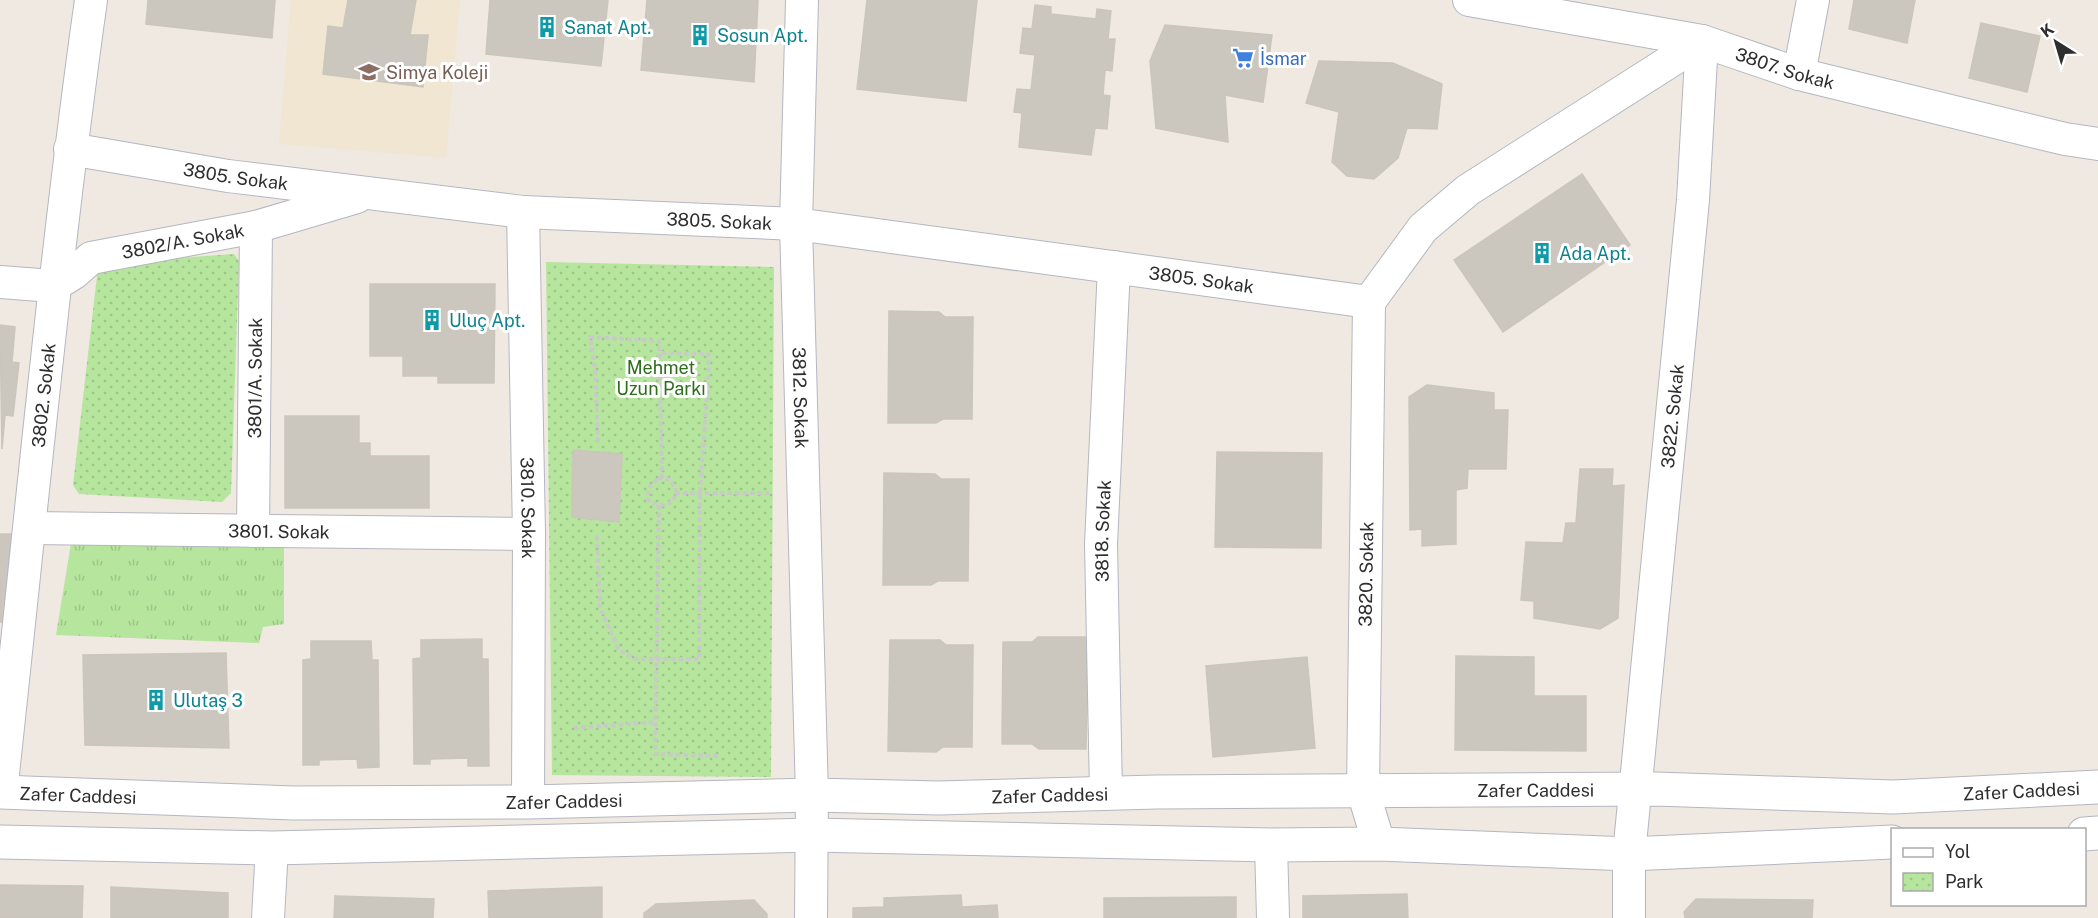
<svg xmlns="http://www.w3.org/2000/svg" width="2098" height="918" viewBox="0 0 2098 918" font-family="'Public Sans',sans-serif">
	<defs>
		<pattern id="grass-tufts" width="24" height="20" patternUnits="userSpaceOnUse" patternTransform="scale(1.5)"><rect width="24" height="20" fill="#b6e59e"/><path d="M3 7l-1-3M5 7V3M7 7l1-3M15 17l-1-3M17 17v-4M19 17l1-3" fill="none" stroke="#9dc588"/></pattern>
		<pattern id="park-dots" width="8" height="8" patternUnits="userSpaceOnUse" patternTransform="scale(1.5)"><rect width="8" height="8" fill="#b6e59e"/><path d="M2 2h.1M6 6h.1" fill="none" stroke="#9dc588" stroke-width="1.8" stroke-linecap="round"/></pattern>
	</defs>
	<rect width="100%" height="100%" fill="#efe9e1"/>
	<!-- education -->
	<path fill="#f0e6d1" d="M291,0H460L446,158L279,144Z"/>
	<!-- grass -->
	<path fill="url(#grass-tufts)" d="M71,543L284,548V624L263,627L259,643L56,635Z"/>
	<!-- park -->
	<path fill="url(#park-dots)" d="M234,254L239,261L231,493L222,502L79,494L73,485L98,267L106,263Z
		M546,262L774,267L771,777L552,775Z"/>
	<!-- building -->
	<path fill="#cbc7bf" stroke="#cbc5ba" stroke-width="1.5" d="M148,0H275L272,38L146,24Z
		M348,0H416L410,35H428L423,87L323,74L328,26L343,28Z
		M490,0H608L601,66L486,54Z
		M647,0H758L754,82L641,70Z
		M867,0H977L966,101L857,89Z
		M1854,0H1915L1907,43L1849,29Z
		M1035,5L1051,7V14L1096,19L1097,9L1111,11L1108,39H1115L1112,71L1105,70L1103,95L1110,96L1107,129L1095,128L1091,155L1019,147L1022,113L1014,112L1017,89L1031,90L1035,55L1020,53L1023,28L1032,29Z
		M1981,23L2040,36L2027,92L1969,78Z
		M1165,25L1272,35L1263,102L1225,95L1228,142L1156,128L1150,61Z
		M1319,61L1393,63L1442,84L1437,129L1407,128L1398,158L1374,179L1347,176L1332,162L1339,112L1306,103Z
		M1582,174L1630,245L1503,332L1454,260Z
		M370,284H495L494,383H438V376H403V356H370Z
		M889,311L939,312L945,317H973L972,419H943L936,423H888Z
		M0,325L15,327L12,362L19,363L13,416L5,415L2,449Z
		M1427,385L1494,393V410H1508L1506,469H1468L1467,488L1456,490V544L1422,546V529L1410,530L1409,397Z
		M285,416H359V443H370V456H429V508H285Z
		M573,450L622,454L619,522L572,517Z
		M1217,452L1322,453L1321,548L1215,547Z
		M1580,469H1613L1612,486L1624,485L1618,618L1600,629L1534,618V601L1521,600L1526,542L1563,543L1566,523H1576Z
		M884,473L935,474L941,479H969L968,581H938L931,585H883Z
		M0,534H12L3,622H0Z
		M1038,637H1088L1086,749H1039L1032,744H1002L1003,642H1032Z
		M482,639V659H488L489,766H468V758L430,759V764H414L413,659L421,658V640Z
		M890,640H940L946,645H973L972,747H943L936,752L888,751Z
		M311,641H371L372,660H378L379,767L358,768L357,759L319,760V765H303V660L311,659Z
		M226,653L229,748L85,745L83,655Z
		M1456,656L1534,657V696H1586V751L1455,750Z
		M1307,657L1315,748L1213,757L1206,666Z
		M0,885L83,886L82,918H0Z
		M111,887L228,893V918H111Z
		M602,887V918H489L488,891Z
		M1407,894L1408,918H1303V896Z
		M961,895L962,907L997,905L998,918H853V908L884,907V898Z
		M335,896L434,899L433,918H334Z
		M1236,897V918H1104V898Z
		M1696,899L1813,900L1812,918H1685L1684,912Z
		M754,900L767,914V918H644V913L656,904Z"/>
	<g fill="none" stroke-linecap="round" stroke-linejoin="round">
		<defs>
			<g id="minor">
				<path id="s1" d="M802,0L796,224L812,795L811,918"/>
				<path id="s2" d="M1469,0L1702,41L1799,74L2065,139L2098,144"/>
				<path d="M1799,74L1813,0"/>
				<path id="s3" d="M70,149L228,176L523,212L796,224L1369,302"/>
				<path id="s4" d="M523,212L529,534L528,802"/>
				<path id="s5" d="M0,282L53,286L74,273L91,258L256,227L357,197"/>
				<path d="M1369,302L1363,791L1379,844"/>
				<path d="M1369,302L1423,228L1468,190L1702,41"/>
				<path id="s6" d="M30,528L529,534"/>
				<path id="s7" d="M253,531L256,227"/>
				<path id="s8" d="M1,792C30,528 54,263 91,0"/>
				<path id="s9" d="M1106,793L1101,544L1114,267"/>
				<path d="M1271,845L1273,918"/>
				<path d="M268,918L272,848"/>
				<path id="s10" d="M1629,918V854L1693,200L1702,41"/>
			</g>
			<g id="secondary">
				<path id="s11" d="M0,792L293,803L528,802L812,795L939,798L1156,792L1656,789L1893,797L2098,787"/>
				<path d="M2084,834L2098,833"/>
				<path d="M0,842L272,848L812,835L1271,845L1379,844L1629,854L1892,842"/>
			</g>
		</defs>
		<!-- minor casing -->
		<use href="#minor" stroke="#b4b7c1" stroke-width="34"/>
		<!-- secondary casing -->
		<use href="#secondary" stroke="#b4b7c1" stroke-width="35"/>
		<!-- path -->
		<path stroke="#c9c9c9" stroke-width="4" stroke-dasharray="4.5 3" stroke-linecap="butt" d="M598,442L595,368L590,337L659,341L662,478
			M658,478L669,479L676,488L674,500C664,507 657,506 647,499L650,487Z
			M675,493H772
			M659,505L655,754L721,756
			M597,536L600,608L619,650L636,659H699L700,492L709,366L708,354L659,353
			M574,728L656,722"/>
		<!-- minor -->
		<use href="#minor" stroke="#fff" stroke-width="32"/>
		<!-- secondary -->
		<use href="#secondary" stroke="#fff" stroke-width="33"/>
	</g>
	<!-- icons -->
	<defs>
		<symbol id="building-bare" viewBox="-9 -9 18 18"><path d="M-4-6H4V6H1V3H-1V6H-4ZM-2.5-4.3h1.7v1.8h-1.7ZM.8-4.3h1.7v1.8H.8ZM-2.5-1h1.7V.8h-1.7ZM.8-1h1.7V.8H.8Z" fill="#0f9aa8" stroke="#fff" stroke-width="2.5" paint-order="stroke"/></symbol>
		<symbol id="supermarket-bare" viewBox="-9 -9 18 18"><path d="M-6-5.5h2.5l.6 2H6L4.5 2H-2.5L-4.4-4H-6ZM-1.5 3.2a1.3 1.3 0 1 0 .1 0ZM3 3.2a1.3 1.3 0 1 0 .1 0Z" fill="#3f7fe0" stroke="#fff" stroke-width="2.5" paint-order="stroke"/></symbol>
		<symbol id="school-bare" viewBox="-9 -9 18 18"><path d="M0-5L7-2L0 1L-7-2ZM-4 1L0 2.5L4 1V4Q0 6-4 4Z" fill="#8d6e63" stroke="#fff" stroke-width="2.5" paint-order="stroke"/></symbol>
	</defs>
	<g fill-rule="evenodd">
		<use href="#building-bare" x="532" y="12" width="30" height="30"/>
		<use href="#building-bare" x="685" y="20" width="30" height="30"/>
		<use href="#supermarket-bare" x="1228" y="43" width="30" height="30"/>
		<use href="#school-bare" x="354" y="57" width="30" height="30"/>
		<use href="#building-bare" x="1527" y="238" width="30" height="30"/>
		<use href="#building-bare" x="417" y="305" width="30" height="30"/>
		<use href="#building-bare" x="141" y="685" width="30" height="30"/>
	</g>
	<g text-anchor="middle" dominant-baseline="central" stroke-width="6" stroke-linejoin="round" paint-order="stroke">
		<!-- culture labels -->
		<g font-size="18" fill="#0d838f" stroke="#fff" text-anchor="start">
			<text x="564" y="27">Sanat Apt.</text>
			<text x="717" y="35">Sosun Apt.</text>
			<text x="1559" y="253">Ada Apt.</text>
			<text x="449" y="320">Uluç Apt.</text>
			<text x="173" y="700">Ulutaş 3</text>
		</g>
		<!-- shop labels -->
		<g font-size="18" fill="#366cbe" stroke="#fff" text-anchor="start">
			<text x="1260" y="58">İsmar</text>
		</g>
		<!-- street labels -->
		<g font-size="18" fill="#2e2e2e" stroke="#fff">
			<text stroke="none"><textPath href="#s2" startOffset="324">3807. Sokak</textPath></text>
			<text stroke="none"><textPath href="#s3" startOffset="168">3805. Sokak</textPath></text>
			<text stroke="none"><textPath href="#s3" startOffset="654">3805. Sokak</textPath></text>
			<text stroke="none"><textPath href="#s5" startOffset="194">3802/A. Sokak</textPath></text>
			<text stroke="none"><textPath href="#s3" startOffset="1140">3805. Sokak</textPath></text>
			<text stroke="none"><textPath href="#s7" startOffset="153">3801/A. Sokak</textPath></text>
			<text stroke="none"><textPath href="#s8" startOffset="399">3802. Sokak</textPath></text>
			<text stroke="none"><textPath href="#s1" startOffset="398">3812. Sokak</textPath></text>
			<text stroke="none"><textPath href="#s10" startOffset="504">3822. Sokak</textPath></text>
			<text stroke="none"><textPath href="#s4" startOffset="296">3810. Sokak</textPath></text>
			<text stroke="none"><textPath href="#s9" startOffset="262">3818. Sokak</textPath></text>
			<text stroke="none"><textPath href="#s6" startOffset="249">3801. Sokak</textPath></text>
			<text transform="translate(1366 574) rotate(-89)">3820. Sokak</text>
			<text stroke="none"><textPath href="#s11" startOffset="1536">Zafer Caddesi</textPath></text>
			<text stroke="none"><textPath href="#s11" startOffset="2022">Zafer Caddesi</textPath></text>
			<text stroke="none"><textPath href="#s11" startOffset="78">Zafer Caddesi</textPath></text>
			<text stroke="none"><textPath href="#s11" startOffset="1050">Zafer Caddesi</textPath></text>
			<text stroke="none"><textPath href="#s11" startOffset="564">Zafer Caddesi</textPath></text>
		</g>
		<!-- education labels -->
		<g font-size="18" fill="#785e54" stroke="#fff" text-anchor="start">
			<text x="386" y="72">Simya Koleji</text>
		</g>
		<!-- park labels -->
		<g font-size="18" fill="#2c6e1b" stroke="#fff">
			<text x="661" y="367">Mehmet<tspan x="661" dy="21">Uzun Parkı</tspan></text>
		</g>
	</g>
	<!-- legend -->
	<rect x="1891" y="828" width="195" height="78" fill="#ffffff" stroke="#ababab" stroke-width="1.5"/>
	<rect x="1903" y="848" width="30" height="9" fill="#ffffff" stroke="#ababab" stroke-width="1.5"/>
	<text x="1945" y="858" font-size="18" fill="#2e2e2e">Yol</text>
	<rect x="1903" y="873" width="30" height="18" fill="url(#park-dots)" stroke="#ababab" stroke-width="1.5"/>
	<text x="1945" y="888" font-size="18" fill="#2e2e2e">Park</text>
	<!-- north arrow -->
	<g transform="translate(2056 42) rotate(323)" stroke="#ffffff" stroke-width="4.5" paint-order="stroke">
	<path d="M0-4.5L10 22L0 15L-10 22Z" fill="#2e2e2e"/>
	<text y="-9" font-size="16" font-weight="bold" text-anchor="middle" fill="#2e2e2e">K</text>
	</g>
</svg>
